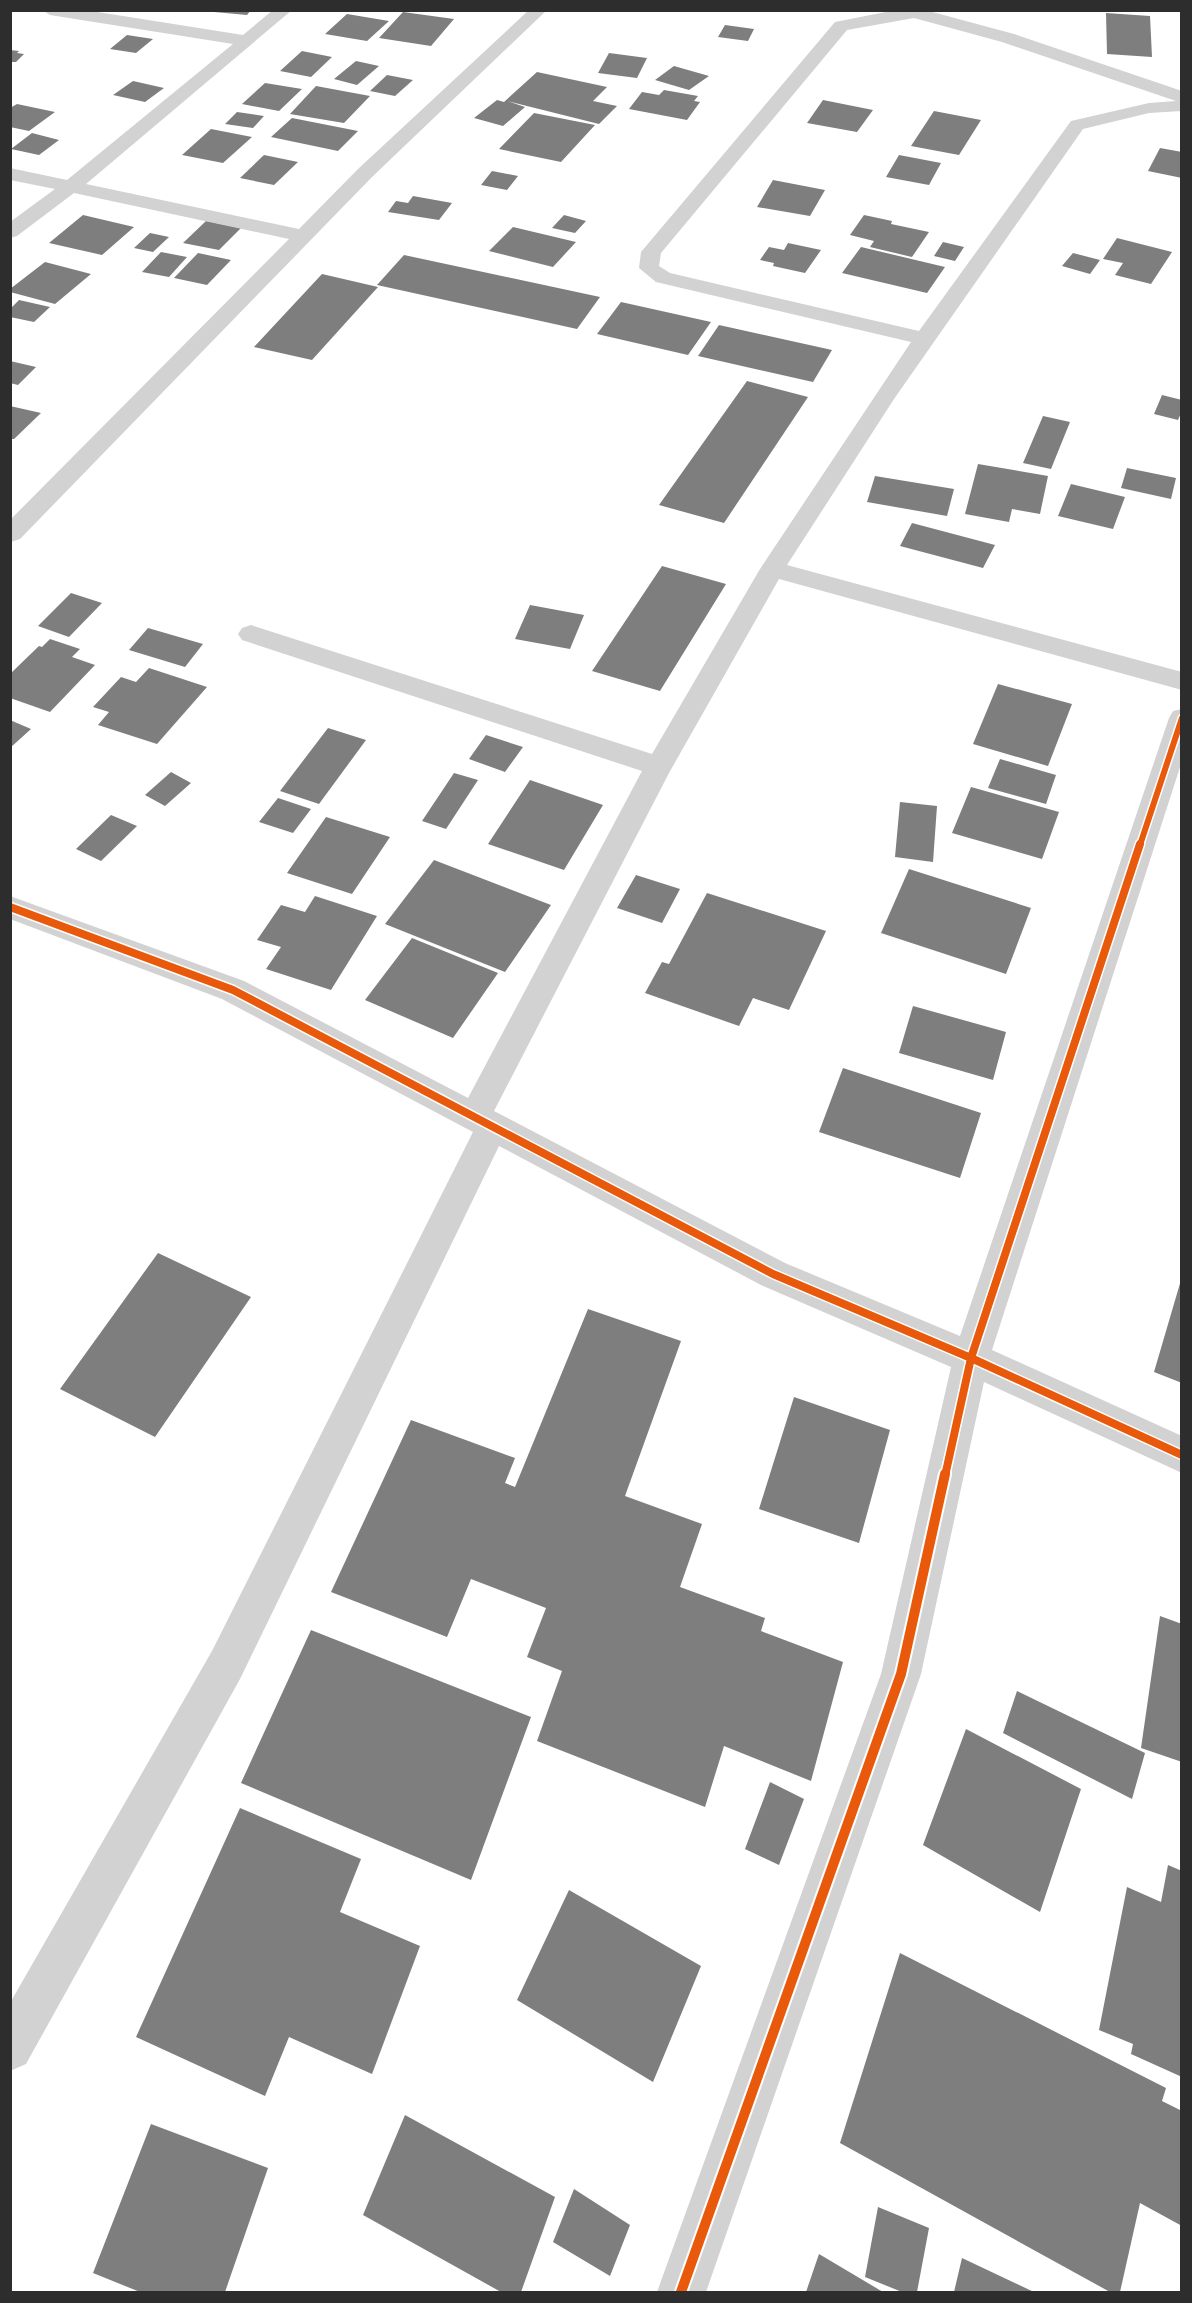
<svg xmlns="http://www.w3.org/2000/svg" width="1192" height="2303" viewBox="0 0 1192 2303" font-family="'DM Sans',sans-serif">
	<rect width="100%" height="100%" fill="#fff"/>
	<!-- building -->
	<path fill="#7e7e7e" d="M216,10H251L247,15L214,12Z
		M403,12L454,19L431,46L379,38Z
		M1106,13L1150,16L1152,57L1107,54Z
		M347,14L389,21L367,41L325,34Z
		M725,25L754,29L748,41L718,37Z
		M127,35L153,39L136,53L110,49Z
		M10,50L19,51L17,53L24,54L16,62H10Z
		M302,51L332,57L311,77L280,71Z
		M609,53L647,58L637,78L598,73Z
		M356,61L379,66L357,85L334,79Z
		M674,66L709,76L689,90L655,80Z
		M537,72L607,87L593,101L617,106L599,124L507,101L525,107L503,126L474,118L497,100L504,102Z
		M387,75L413,80L395,96L370,91Z
		M133,81L164,88L145,102L113,95Z
		M265,83L302,89L279,111L242,104Z
		M316,86L370,96L344,123L290,114Z
		M664,90L698,96L694,101L700,102L687,120L629,109L642,92L659,95Z
		M823,100L873,110L857,132L807,123Z
		M17,104L55,112L29,131L10,127V108Z
		M934,111L981,120L959,155L911,146Z
		M237,112L264,116L253,128L225,124Z
		M534,113L595,125L561,162L499,149Z
		M292,118L358,131L338,151L271,137Z
		M211,129L252,137L223,163L182,155Z
		M32,133L59,140L39,155L11,149Z
		M1160,148L1182,152V178L1148,171Z
		M264,155L298,162L274,185L240,178Z
		M899,155L941,163L929,185L886,177Z
		M492,171L518,176L507,190L481,185Z
		M773,180L825,190L810,216L757,207Z
		M413,196L452,203L439,220L388,212L396,201L408,203Z
		M83,215L134,227L102,255L49,243Z
		M564,215L586,221L575,233L552,228Z
		M864,215L892,221L891,224L929,232L912,257L870,247L874,241L850,235Z
		M206,221L241,228L219,250L183,243Z
		M513,227L576,242L553,267L489,251Z
		M150,233L169,237L153,252L134,248Z
		M1117,238L1172,252L1151,284L1115,275L1123,263L1103,259Z
		M943,242L964,247L955,261L934,256Z
		M788,243L821,250L805,273L773,266L774,263L760,260L769,247L784,250Z
		M861,247L945,267L927,293L842,273Z
		M161,252L187,257L169,277L142,272Z
		M198,253L231,260L207,285L174,278Z
		M1073,253L1100,260L1090,274L1062,266Z
		M404,255L600,297L577,329L377,285Z
		M45,262L91,274L55,304L10,292V289Z
		M322,274L378,287L312,360L254,347Z
		M19,300L50,307L34,322L10,317V309Z
		M621,302L711,322L688,355L597,334Z
		M719,325L832,350L813,382L698,356Z
		M10,361L36,367L18,385L10,383Z
		M747,381L808,397L724,523L659,505Z
		M1162,395L1182,400V411L1178,420L1154,414Z
		M10,406L41,413L14,439H10Z
		M1043,416L1070,422L1051,469L1023,463Z
		M978,464L1048,476L1040,514L1012,509L1009,522L965,514Z
		M1127,468L1176,478L1171,499L1121,488Z
		M875,476L954,489L947,516L867,502Z
		M1071,484L1125,497L1113,529L1058,516Z
		M912,523L995,545L983,568L900,546Z
		M662,566L726,584L660,691L592,671Z
		M71,593L102,603L69,637L38,626Z
		M530,605L584,615L570,649L515,639Z
		M148,628L203,644L185,667L129,650Z
		M50,639L80,649L72,657L95,665L50,712L10,698V674L39,646L42,647Z
		M149,668L207,687L157,744L98,725L109,712L93,707L121,677L136,682Z
		M998,684L1072,704L1048,766L973,744Z
		M10,720L31,729L10,748Z
		M328,728L366,740L319,804L280,791Z
		M486,735L523,747L505,772L469,759Z
		M1000,759L1056,775L1046,804L988,788Z
		M171,772L191,783L165,806L145,795Z
		M454,773L478,780L446,829L422,821Z
		M530,780L603,805L564,870L488,844Z
		M971,787L1059,812L1042,859L952,833Z
		M278,798L311,809L293,833L259,822Z
		M900,802L937,806L933,862L895,857Z
		M111,815L137,826L101,861L76,849Z
		M326,817L390,837L352,894L287,873Z
		M434,860L551,905L505,972L385,924Z
		M909,869L1031,908L1006,974L881,933Z
		M636,875L680,889L662,923L617,908Z
		M707,893L826,931L789,1010L753,998L739,1026L645,993L662,962L669,964Z
		M315,896L377,916L331,990L266,969L281,947L257,940L281,905L305,912Z
		M412,938L498,973L453,1038L365,1000Z
		M913,1006L1006,1032L993,1080L899,1053Z
		M843,1068L981,1113L960,1178L819,1132Z
		M158,1253L251,1297L155,1437L60,1389Z
		M1181,1280H1182V1383L1154,1372Z
		M588,1309L681,1341L625,1496L702,1524L680,1587L765,1618L761,1631L843,1662L811,1781L724,1746L705,1807L537,1741L562,1671L527,1657L546,1608L471,1579L447,1637L331,1592L411,1420L515,1458L505,1483L515,1487Z
		M794,1397L890,1430L859,1543L759,1509Z
		M1160,1616L1182,1624V1762L1141,1748Z
		M311,1630L531,1717L471,1880L241,1783Z
		M1017,1691L1145,1753L1132,1799L1003,1733Z
		M966,1729L1081,1789L1040,1912L923,1845Z
		M770,1782L804,1799L779,1865L745,1849Z
		M240,1808L361,1859L340,1912L420,1946L372,2074L289,2037L265,2096L136,2037Z
		M1168,1865L1182,1871V2077L1131,2054L1133,2044L1099,2030L1127,1887L1161,1902Z
		M569,1890L701,1966L653,2082L517,2000Z
		M900,1953L1166,2088L1162,2101L1182,2111V2226L1140,2203L1120,2292H1110L840,2143Z
		M405,2115L555,2197L521,2292H501L363,2215Z
		M151,2124L268,2168L225,2292H140L93,2273Z
		M574,2189L630,2225L610,2276L553,2242Z
		M878,2207L929,2228L917,2292H902L865,2277Z
		M819,2254L883,2292H806Z
		M962,2258L1034,2292H954Z"/>
	<g fill="none" stroke-linecap="round" stroke-linejoin="round">
		<!-- minor -->
		<path fill="#d2d2d2" fill-rule="evenodd" d="M42,10H85L243,35L273,10H292L86,184L299,229L358,169L529,10H547L372,177L20,539L11,542L10,520L289,239L74,193L17,236L10,238V222L55,189L10,180V168L67,180L233,44L50,15Z
			M896,10H925L1014,34L1182,91V111L1149,113L1083,129L894,399L787,565L1182,672V690L779,579L669,773L494,1111L785,1263L960,1336L1169,718L1173,711L1182,709V761L992,1350L1182,1436V1473L984,1382L921,1674L706,2292H657L881,1674L951,1367L761,1285L499,1146L240,1679L26,2064L10,2071V2003L212,1651L473,1132L222,999L10,919V896L244,981L468,1098L642,771L242,640L238,634L242,628L251,625L260,628L652,754L760,569L911,342L656,282L639,268L641,252L835,22ZM914,18L1002,42L1176,101L1149,103L1071,121L919,331L670,273L659,266L661,253L847,30Z"/>
		<defs>
			<path id="cycleway-far2" d="M1140,845L1182,718"/>
			<path id="cycleway-far1" d="M10,907L233,990L773,1274L971,1358L1182,1455
				M945,1476L971,1358L1140,844"/>
			<path id="cycleway" d="M681,2292L901,1674L945,1474"/>
		</defs>
		<!-- cycleway-far2 casing -->
		<use href="#cycleway-far2" stroke="#fff" stroke-width="9"/>
		<!-- cycleway-far1 casing -->
		<use href="#cycleway-far1" stroke="#fff" stroke-width="11"/>
		<!-- cycleway casing -->
		<use href="#cycleway" stroke="#fff" stroke-width="14"/>
		<!-- cycleway-far2 -->
		<use href="#cycleway-far2" stroke="#e8590c" stroke-width="6"/>
		<!-- cycleway-far1 -->
		<use href="#cycleway-far1" stroke="#e8590c" stroke-width="8"/>
		<!-- cycleway -->
		<use href="#cycleway" stroke="#e8590c" stroke-width="10"/>
	</g>
	<!-- border -->
	<rect width="1192" height="2303" fill="none" stroke="#2d2d2d" stroke-width="24"/>
</svg>
